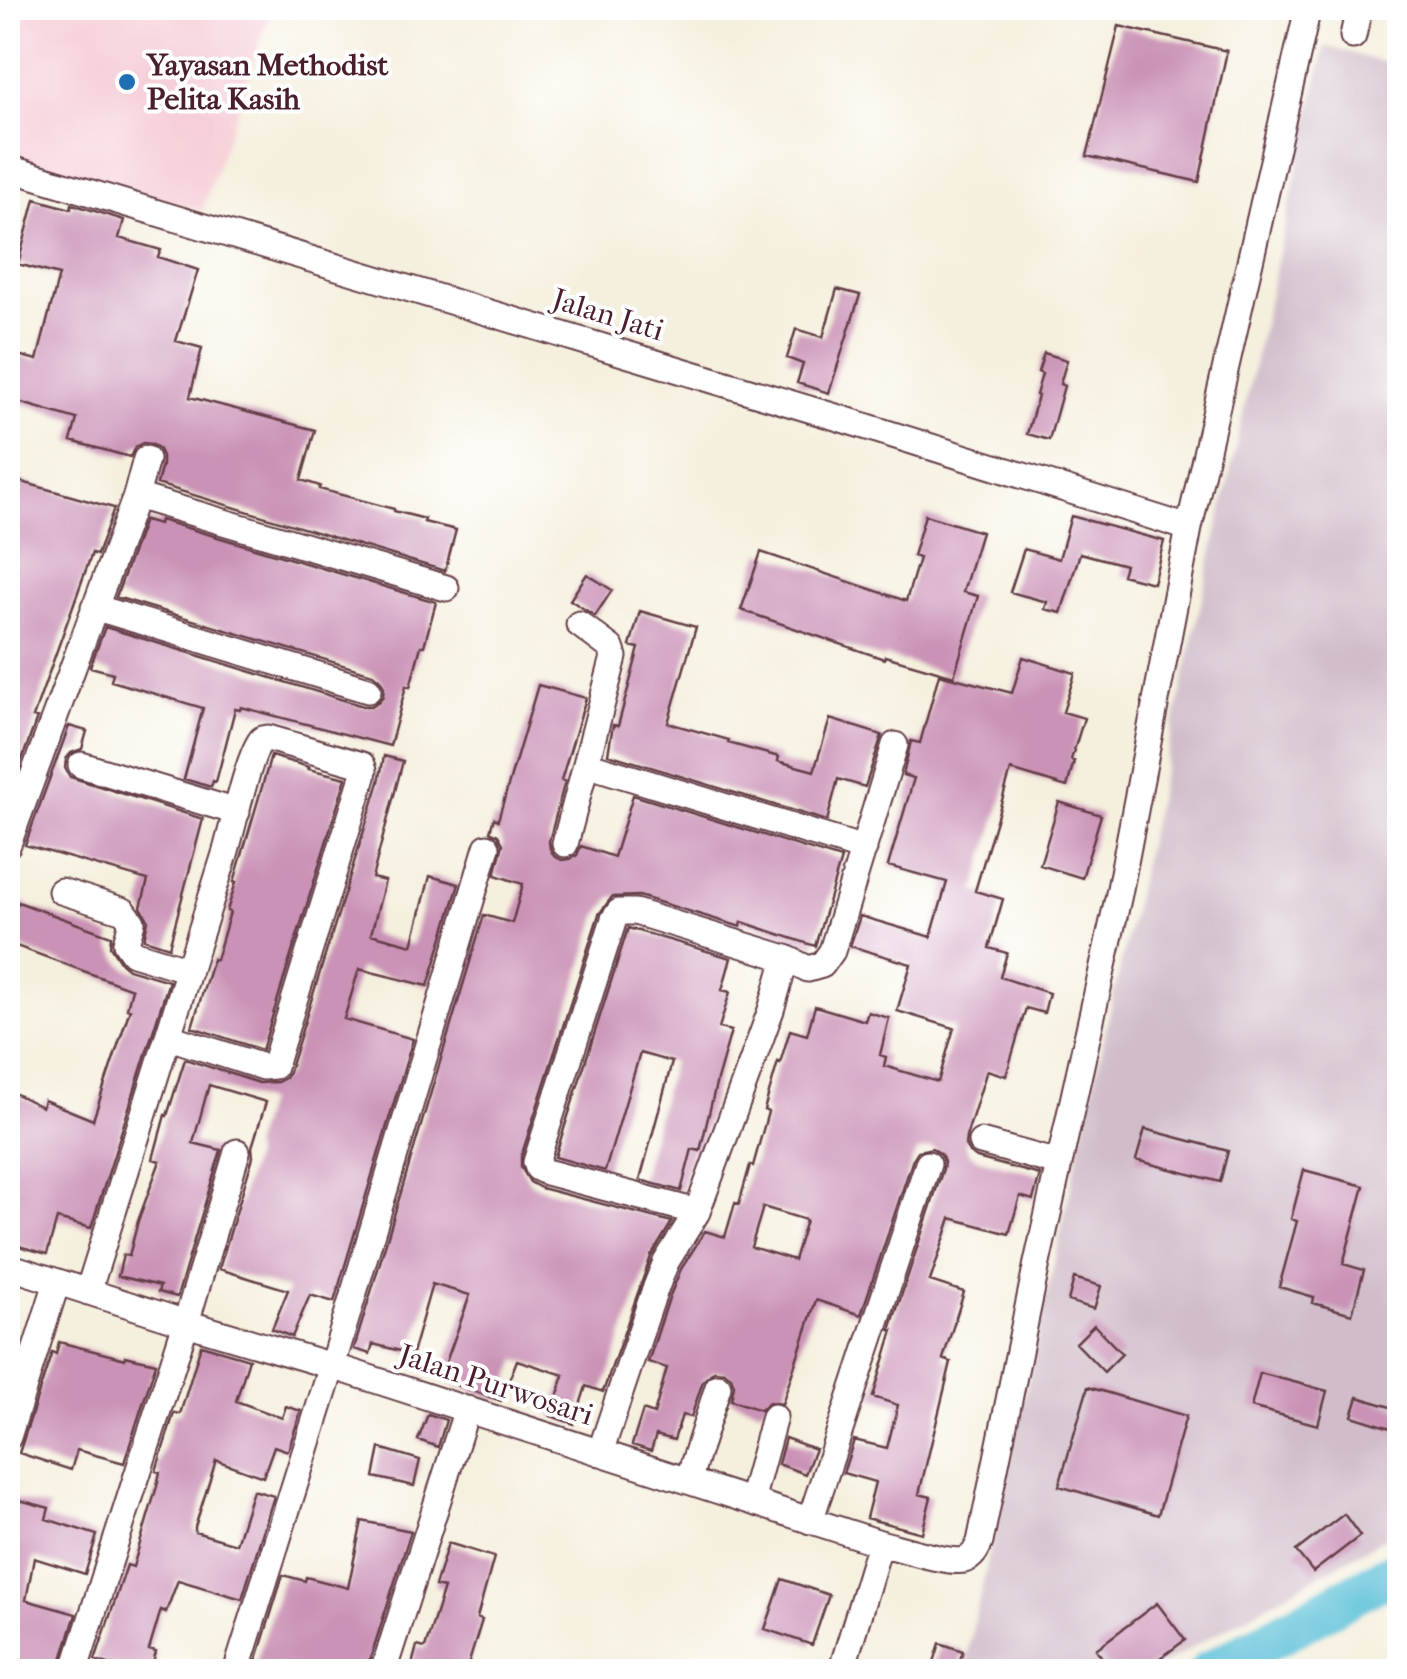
<svg xmlns="http://www.w3.org/2000/svg" width="1407" height="1679" viewBox="0 0 1407 1679" font-family="'IM FELL French Canon',serif">
	<rect width="100%" height="100%" fill="#fff"/>
	<filter id="ink" filterUnits="userSpaceOnUse"><feTurbulence type="fractalNoise" baseFrequency=".01" numOctaves="2"/><feDisplacementMap in="SourceGraphic" scale="20" xChannelSelector="R" yChannelSelector="G"/><feConvolveMatrix kernelMatrix="1 2 1 2 8 2 1 2 1" color-interpolation-filters="sRGB"/></filter>
	<filter id="wash" filterUnits="userSpaceOnUse"><feTurbulence type="fractalNoise" baseFrequency=".0048" numOctaves="4" result="noise"/><feDisplacementMap in="SourceGraphic" scale="40" xChannelSelector="R" yChannelSelector="G"/><feGaussianBlur stdDeviation="2.25" result="paint"/><feColorMatrix in="noise" values="0 0 0 0 0 0 0 0 0 0 0 0 0 0 0 0 0 1.4 0 .05"/><feComposite in="paint" operator="in"/></filter>
	<g filter="url(#wash)">
		<rect width="100%" height="100%" fill="#f5efdd"/>
		<!-- built -->
		<path fill="#f6cfd8" d="M8,8H272L202,211L8,157Z"/>
		<!-- industrial -->
		<path fill="#d1bdca" d="M1325,46L1399,67V1530L1150,1671L963,1672Z"/>
		<g fill="none" stroke-linecap="round" stroke-linejoin="round">
			<!-- river -->
			<path stroke="#59bfd7" stroke-width="42" d="M1209,1672L1400,1569"/>
		</g>
		<g id="blocks">
			<!-- building -->
			<path fill="#ca92b6" fill-rule="evenodd" d="M1119,26L1227,51L1199,182L1087,156Z
				M35,199L71,209L72,204L124,220L119,238L161,250L158,257L198,270L176,341L202,348L190,397L315,430L301,480L320,486L319,489L394,509V511L425,519L424,522L456,530L445,571L157,484L162,465V456L158,448L151,444L143,443L135,447L130,457L71,441L77,419L8,399V391L18,355L37,360L59,275L18,264Z
				M837,289L860,295L829,393L797,383L803,364L787,358L796,329L823,337Z
				M1044,353L1067,360L1060,384L1064,386L1049,440L1027,434L1038,396L1036,395L1042,374L1038,372Z
				M8,478L114,508L97,555L92,553L33,717L37,718L8,798Z
				M925,515L981,532L963,592L978,596L954,676L885,656L884,659L741,610L761,552L906,601L919,558L913,556Z
				M1071,516L1164,541L1153,583L1122,575L1125,565L1080,553L1061,613L1045,609L1047,602L1010,592L1024,549L1059,559Z
				M144,520L159,524L160,520L436,602L424,646H421L410,687L406,686L390,746L241,707L240,710L235,709L216,782L213,781L211,787L184,779L203,708L111,681L113,673L90,667L105,627L363,706H371L378,702L383,696L384,687L380,680L373,674L116,597Z
				M587,574L612,590L595,616L570,600Z
				M640,611L696,627L668,723L729,740L728,743L779,757L778,761L814,771L830,719L882,735L865,787L838,779L827,821L608,754L613,725L618,726L639,648L630,646Z
				M1023,657L1075,673L1063,712L1084,718L1071,760L1074,761L1067,787L1011,770L975,891L1003,899L989,948L1007,953L1000,977L1049,993L1044,1013L1026,1008L1006,1076L987,1070L966,1137L965,1145L969,1153L977,1158L1040,1175L1033,1200L1020,1196L1009,1234L951,1218L930,1281L964,1292L943,1359L951,1362L919,1494L931,1497L922,1533L866,1518L875,1482L843,1473L854,1440L887,1448L898,1405L873,1397L893,1330H890L943,1169L944,1162L941,1154L932,1148L918,1151L913,1159L861,1315L816,1300L782,1404L769,1402L760,1410L731,1400L734,1385L731,1377L724,1372L714,1371L703,1381L691,1417L682,1415L674,1440L656,1435L651,1451L632,1445L643,1410L654,1414L667,1368L648,1362L669,1298L681,1269L705,1231L725,1237L735,1203L739,1204L750,1165L753,1166L768,1112L764,1110L778,1062L780,1063L790,1030L807,1035L815,1006L865,1021L868,1012L889,1018L880,1055L886,1057L884,1066L938,1082L954,1028L897,1011L911,964L850,946L860,916L931,937L947,882L888,866L914,778L903,775L911,741L920,743L939,674L1012,693ZM763,1207L806,1220L794,1260L751,1247Z
				M538,685L586,698L561,780L565,781L549,841L550,849L554,856L562,860L570,859L577,855L581,846L614,857L633,795L841,859L815,946L742,922L741,927L639,896L612,897L599,914L521,1157V1167L530,1182L541,1188L672,1222L651,1256L603,1392L586,1386L574,1424L551,1416L564,1375L517,1360L501,1401L440,1379L470,1295L432,1284L412,1354L373,1344L370,1354L354,1349L484,915L512,923L523,884L495,875L503,844L498,835L490,831L494,818L498,820Z
				M69,726L87,731L82,749L71,753L66,759L65,768L70,777L203,819L169,947L144,939L148,920L141,907L148,880L25,845Z
				M271,756L309,767L308,769L346,778L262,1050L192,1027L213,959L216,960L230,912L227,911L236,882H234Z
				M384,756L403,761L372,878L385,881L371,934L412,945L430,876L459,884L428,986L359,969L344,1019L413,1039L334,1302L310,1295L292,1337L272,1329L288,1290L219,1269L253,1157L252,1147L266,1102L209,1085L193,1143L221,1150L177,1297L158,1292L160,1286L118,1276L123,1255L129,1256L138,1221L160,1161L153,1159L165,1115L167,1116L185,1059L259,1083L277,1082L285,1078L289,1072L379,782Z
				M1059,802L1101,815L1082,878L1040,865Z
				M18,902L111,936L110,946L121,963L128,969L169,981L91,1228L57,1219L47,1254L8,1243V1090L42,1107L44,1100L93,1120L130,1009L127,1008L132,989L8,943V930Z
				M628,928L731,958L722,990L730,992L719,1028L731,1031L717,1080L700,1151L692,1149L681,1191L640,1180L672,1062L640,1053L605,1171L555,1157Z
				M1145,1129L1228,1151L1220,1182L1136,1160Z
				M1304,1170L1364,1186L1343,1264L1364,1270L1352,1314L1313,1303L1314,1297L1279,1287L1297,1221L1291,1219Z
				M1074,1278L1101,1286L1094,1309L1068,1301Z
				M1094,1325L1122,1354L1104,1372L1076,1343Z
				M8,1339L21,1343L9,1380H8Z
				M59,1342L125,1359V1356L156,1363L124,1463L77,1450L71,1470L19,1453L52,1352L56,1354Z
				M201,1345L249,1359L236,1401L282,1418L286,1406L301,1411L288,1451L274,1446L263,1477L216,1460L195,1527V1532L236,1544L253,1490L274,1496L242,1599L178,1580L166,1612L161,1610L149,1650L156,1652L151,1672H135L95,1660L127,1565L133,1567L157,1486L160,1472L156,1471L174,1413L180,1414Z
				M1260,1373L1327,1391L1318,1425L1251,1407Z
				M1088,1387L1186,1416L1158,1515L1059,1486Z
				M1358,1397L1400,1410V1431L1352,1416Z
				M428,1414L446,1420L438,1447L418,1440Z
				M785,1438L815,1449L805,1474L778,1464Z
				M380,1448L420,1460L414,1486L374,1477Z
				M8,1497L49,1508L46,1519L97,1535L85,1574L34,1558L26,1600L76,1614L58,1672H8Z
				M1344,1514L1360,1536L1313,1572L1296,1551Z
				M362,1521L411,1531L366,1672H253L283,1575L305,1581L306,1577L348,1588Z
				M448,1543L494,1557L477,1618L482,1620L466,1672H410L417,1646L425,1648L444,1588L435,1586Z
				M782,1579L829,1595L812,1645L765,1629Z
				M1157,1603L1185,1640L1142,1672H1112L1096,1649Z
				M940,1643L963,1651L956,1672H931Z"/>
		</g>
	</g>
	<g filter="url(#ink)">
		<use href="#blocks" fill-opacity="0" stroke="#643e46" stroke-width="2.5"/>
		<g fill="none" stroke-linecap="round" stroke-linejoin="round">
			<defs>
				<path id="minor" d="M1353,36L1359,8
					M8,168L839,418L1189,528
					M136,496L446,588
					M94,607L368,690
					M586,764L864,849
					M81,765L237,812
					M8,844L136,496L146,459
					M565,844L614,657L611,648L579,624
					M61,891L124,911L132,922L126,943L133,953L189,970
					M981,1142L1058,1163
					M697,1212L546,1172L538,1168L536,1162L614,919L619,912H635L786,958
					M8,1266L186,1323L332,1366L880,1543C897,1547 949,1564 964,1560C973,1558 977,1549 980,1542L1037,1263L1119,894L1189,528L1308,8
					M88,1292C134,1146 180,1000 225,854C232,831 249,752 262,739L268,738L362,765L364,770L363,777L274,1066L263,1067L169,1037
					M8,1437L57,1282
					M600,1453L654,1292L666,1262L697,1212L771,1010L786,958L808,969L822,965L832,951L895,745
					M688,1481L718,1387
					M751,1501L774,1417
					M810,1521L928,1164
					M74,1672L186,1323L237,1152
					M236,1672L332,1366L487,847
					M383,1672L467,1409
					M841,1672L880,1543"/>
			</defs>
			<!-- minor casing -->
			<use href="#minor" stroke="#643e46" stroke-width="29"/>
			<!-- minor -->
			<use href="#minor" stroke="#fff" stroke-width="25"/>
		</g>
	</g>
	<!-- markers -->
	<circle fill="#1f6fb2" stroke="#fff" stroke-width="4" cx="127" cy="82" r="10"/>
	<g text-anchor="middle" dominant-baseline="central" stroke-width="8" stroke-linejoin="round" paint-order="stroke">
		<!-- poi labels -->
		<g font-size="30" font-weight="bold" fill="#4a1f2b" stroke="#fff" text-anchor="start">
			<text x="147" y="65">Yayasan Methodist<tspan x="147" dy="34">Pelita Kasih</tspan></text>
		</g>
		<!-- street labels -->
		<g font-size="30" fill="#4a1f2b" stroke="#fff">
			<text transform="translate(608 315) rotate(17)">Jalan Jati</text>
			<text transform="translate(496 1385) rotate(18)">Jalan Purwosari</text>
		</g>
	</g>
	<!-- margin -->
	<rect width="1407" height="1679" fill="none" stroke="#fff" stroke-width="40"/>
</svg>
